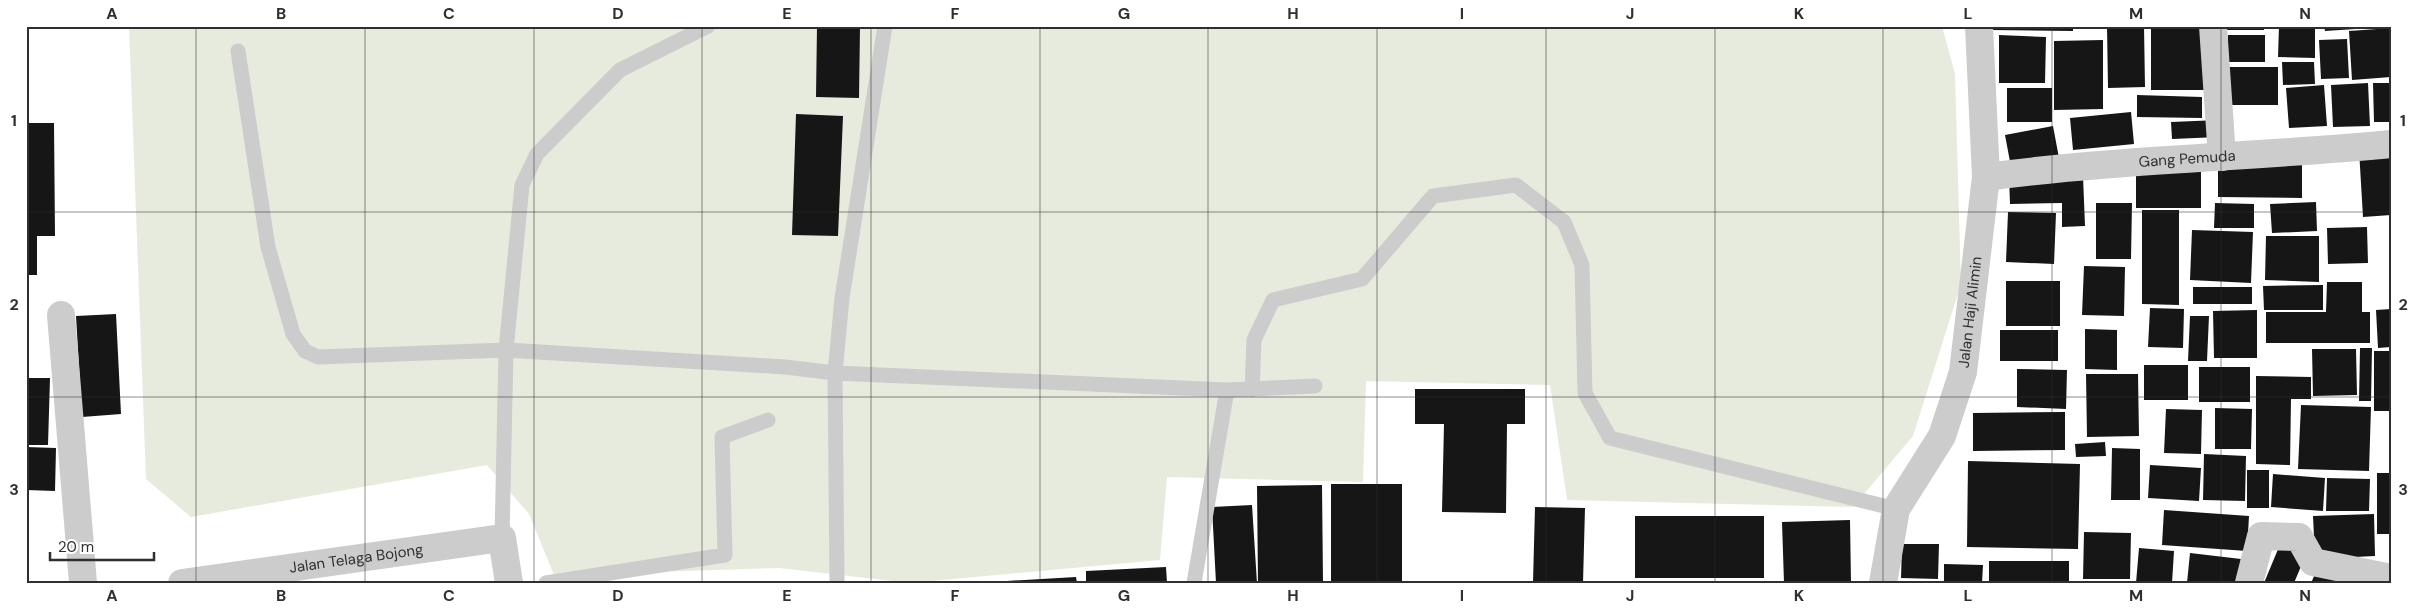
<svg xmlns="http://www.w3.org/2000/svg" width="2417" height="609" viewBox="0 0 2417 609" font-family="'DM Sans',sans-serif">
	<rect width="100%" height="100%" fill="#fff"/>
	<!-- green -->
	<path fill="#e6ebde" d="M129,26H1942L1955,74L1961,284L1913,436L1853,507L1567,500L1550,385L1366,381L1363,482L1167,477L1160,560L910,583L779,568L554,575L529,514L487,465L191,517L146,479Z"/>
	<!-- building -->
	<path fill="#161616" d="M817,26L860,27L859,98L816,97Z
		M1992,26H2073V31L1992,30Z
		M2107,26H2144L2145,87L2108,88Z
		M2216,26H2264V30H2216Z
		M2279,26H2315V58L2278,57Z
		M2324,26H2371V28L2325,31Z
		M2151,28H2210V90H2151Z
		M2391,28V77L2352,80L2349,31Z
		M1999,35L2046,37L2045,83H1999Z
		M2228,35H2265V62H2228Z
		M2347,39L2349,78L2321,79L2319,40Z
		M2103,40V109L2054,110V41Z
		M2282,62H2314L2315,84L2283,85Z
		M2226,67H2278V105H2226Z
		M2368,83L2370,126L2333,127L2331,85Z
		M2373,83H2391V122H2374Z
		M2324,85L2327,126L2289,128L2286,88Z
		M2007,88H2052V122H2007Z
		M2137,95L2202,97V118L2137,117Z
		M2131,112L2134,144L2073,150L2070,118Z
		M796,114L843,116L838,236L792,235Z
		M2219,120V137L2172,139L2171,122Z
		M26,123H54L55,236H37V275H26Z
		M2053,126L2059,158L2011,167L2005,135Z
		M2391,149V215L2363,217L2359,150Z
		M2218,161L2302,162V198L2218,197Z
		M2136,165H2201V208H2136Z
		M2009,176H2083L2085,226L2062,227V203L2010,204Z
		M2316,202L2317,231L2272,233L2270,204Z
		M2096,203H2132L2131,259H2096Z
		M2215,203L2254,204V228H2214Z
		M2142,210H2179V305L2142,304Z
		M2008,212L2056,213L2054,264L2006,262Z
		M2367,227L2368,263L2328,264L2327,228Z
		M2192,230L2253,232L2251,283L2190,280Z
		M2266,236H2319V282L2265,280Z
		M2084,266L2125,267L2124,316L2082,315Z
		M2006,281H2060V326H2006Z
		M2327,282H2362V312H2370V343H2266V312H2326Z
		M2323,285V310H2264L2263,286Z
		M2193,287H2252V304H2193Z
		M2150,308L2184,309L2183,348L2148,347Z
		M2391,309V347L2378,348L2376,310Z
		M2257,310V358H2214L2213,311Z
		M116,314L121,414L82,417L76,316Z
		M2190,316H2209L2207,361H2188Z
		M2085,329L2117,330V370L2085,369Z
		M2000,330H2058V361H2000Z
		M2360,348H2372L2371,401H2359Z
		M2312,349H2356L2357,395L2313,396Z
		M2374,351H2391V411H2374Z
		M2144,365H2188V400H2144Z
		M2199,367H2250V402H2199Z
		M2017,369L2067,370L2066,409L2017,407Z
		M2086,374H2138L2139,436L2087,437Z
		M2256,376L2311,377V399H2291L2290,465L2256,464Z
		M26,378H50L48,445H26Z
		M1415,389H1525V424H1507L1506,513L1442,512L1444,424H1415Z
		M2301,405L2371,407L2369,471L2298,469Z
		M2215,408L2252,409L2251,449H2215Z
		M2166,409L2202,410L2201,454L2164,453Z
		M2065,412V450L1973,451V413Z
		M2105,442L2106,456L2076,457L2075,444Z
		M26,447L56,448L55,491L26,490Z
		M2112,448L2140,449V500H2111Z
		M2204,454L2246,456L2245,501L2203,500Z
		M1968,461L2080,464L2078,549L1967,547Z
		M2150,465L2201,468L2199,501L2148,498Z
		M2247,470H2269V508H2247Z
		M2377,473H2391V534H2377Z
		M2273,474L2325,478L2323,511L2271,507Z
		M2327,478L2370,479L2369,511H2326Z
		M1331,484H1402V583H1331Z
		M1322,485L1323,583H1258L1257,486Z
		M1252,505L1257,583H1216L1212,507Z
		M1535,507L1585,508L1583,583H1533Z
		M2164,510L2249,516L2247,551L2162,545Z
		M2374,514L2375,556L2315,559L2313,516Z
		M1635,516H1764V578H1635Z
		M1850,520L1851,583H1784L1782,522Z
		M2084,532L2131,533L2130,579H2083Z
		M2281,542L2307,552L2294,583H2264Z
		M1902,544H1939L1938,579L1901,578Z
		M2139,548L2174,551L2172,583H2136Z
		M2190,553L2241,559L2238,583H2187Z
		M1989,561H2069V583H1989Z
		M1944,564L1983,565L1982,583H1944Z
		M1166,567L1167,583H1086V571Z
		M2316,572L2343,583H2311Z
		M1076,577L1077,583H1007V581Z"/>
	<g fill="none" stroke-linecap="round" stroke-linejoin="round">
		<!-- lane -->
		<path stroke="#ccc" stroke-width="15" d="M238,51L268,247L293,334L305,351L318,357L506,350L785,367L835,373L842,298L885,26
			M1252,390L1254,340L1273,300L1362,279L1433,196L1516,185L1564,222L1582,265L1585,393L1610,438L1896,509
			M502,538L506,350L522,185L537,154L620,70L708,26
			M546,583L725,555L722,437L768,420
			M837,583L835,373L1227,390
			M1194,583L1227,390L1315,386"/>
		<!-- street -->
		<g stroke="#ccc" stroke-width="28">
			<path d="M2213,26L2222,157"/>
			<path id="s1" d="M1986,177C2120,159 2256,157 2391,144"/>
			<path d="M61,315L83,583"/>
			<path id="s2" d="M182,583L502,538L509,583"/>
			<path id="s3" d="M1883,583L1896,509L1942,436L1963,372L1986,177L1979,26"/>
			<path d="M2249,583L2261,536L2299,537L2313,562L2391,578"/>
		</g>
	</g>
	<!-- grid -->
	<path fill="none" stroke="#2f2f2f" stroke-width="1" stroke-opacity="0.55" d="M196,26V583M365,26V583M534,26V583M702,26V583M871,26V583M1040,26V583M1208,26V583M1377,26V583M1546,26V583M1715,26V583M1883,26V583M2052,26V583M2221,26V583M26,212H2391M26,397H2391"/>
	<g text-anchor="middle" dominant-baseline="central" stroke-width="5" stroke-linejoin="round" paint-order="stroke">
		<!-- street labels -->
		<g font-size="15" fill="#2f2f2f" stroke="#fff">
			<text stroke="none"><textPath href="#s1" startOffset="202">Gang Pemuda</textPath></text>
			<text stroke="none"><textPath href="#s3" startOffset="289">Jalan Haji Alimin</textPath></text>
			<text stroke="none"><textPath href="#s2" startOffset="176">Jalan Telaga Bojong</textPath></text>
		</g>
	</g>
	<!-- border -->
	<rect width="2417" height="609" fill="none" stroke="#ffffff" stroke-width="55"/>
	<!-- scale -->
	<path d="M50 552v8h104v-8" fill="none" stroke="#2f2f2f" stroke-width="2.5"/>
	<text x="58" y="552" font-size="15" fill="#2f2f2f" stroke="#ffffff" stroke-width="4" paint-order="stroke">20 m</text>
	<rect x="28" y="28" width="2362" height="554" fill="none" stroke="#2f2f2f" stroke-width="2"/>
	<g font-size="16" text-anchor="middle" font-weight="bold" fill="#2f2f2f">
		<text x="112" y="19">A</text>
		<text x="281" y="19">B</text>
		<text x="449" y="19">C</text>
		<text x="618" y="19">D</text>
		<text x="787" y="19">E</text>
		<text x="955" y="19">F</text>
		<text x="1124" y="19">G</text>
		<text x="1293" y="19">H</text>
		<text x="1462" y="19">I</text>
		<text x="1630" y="19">J</text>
		<text x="1799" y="19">K</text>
		<text x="1968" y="19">L</text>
		<text x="2136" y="19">M</text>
		<text x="2305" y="19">N</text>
		<text x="14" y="126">1</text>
		<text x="2403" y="126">1</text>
		<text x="14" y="310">2</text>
		<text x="2403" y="310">2</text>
		<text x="14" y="495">3</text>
		<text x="2403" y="495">3</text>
		<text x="112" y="601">A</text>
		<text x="281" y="601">B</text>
		<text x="449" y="601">C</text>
		<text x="618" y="601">D</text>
		<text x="787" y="601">E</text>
		<text x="955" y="601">F</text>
		<text x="1124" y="601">G</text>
		<text x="1293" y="601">H</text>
		<text x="1462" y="601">I</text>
		<text x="1630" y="601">J</text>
		<text x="1799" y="601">K</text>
		<text x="1968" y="601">L</text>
		<text x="2136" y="601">M</text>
		<text x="2305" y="601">N</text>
	</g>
</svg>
